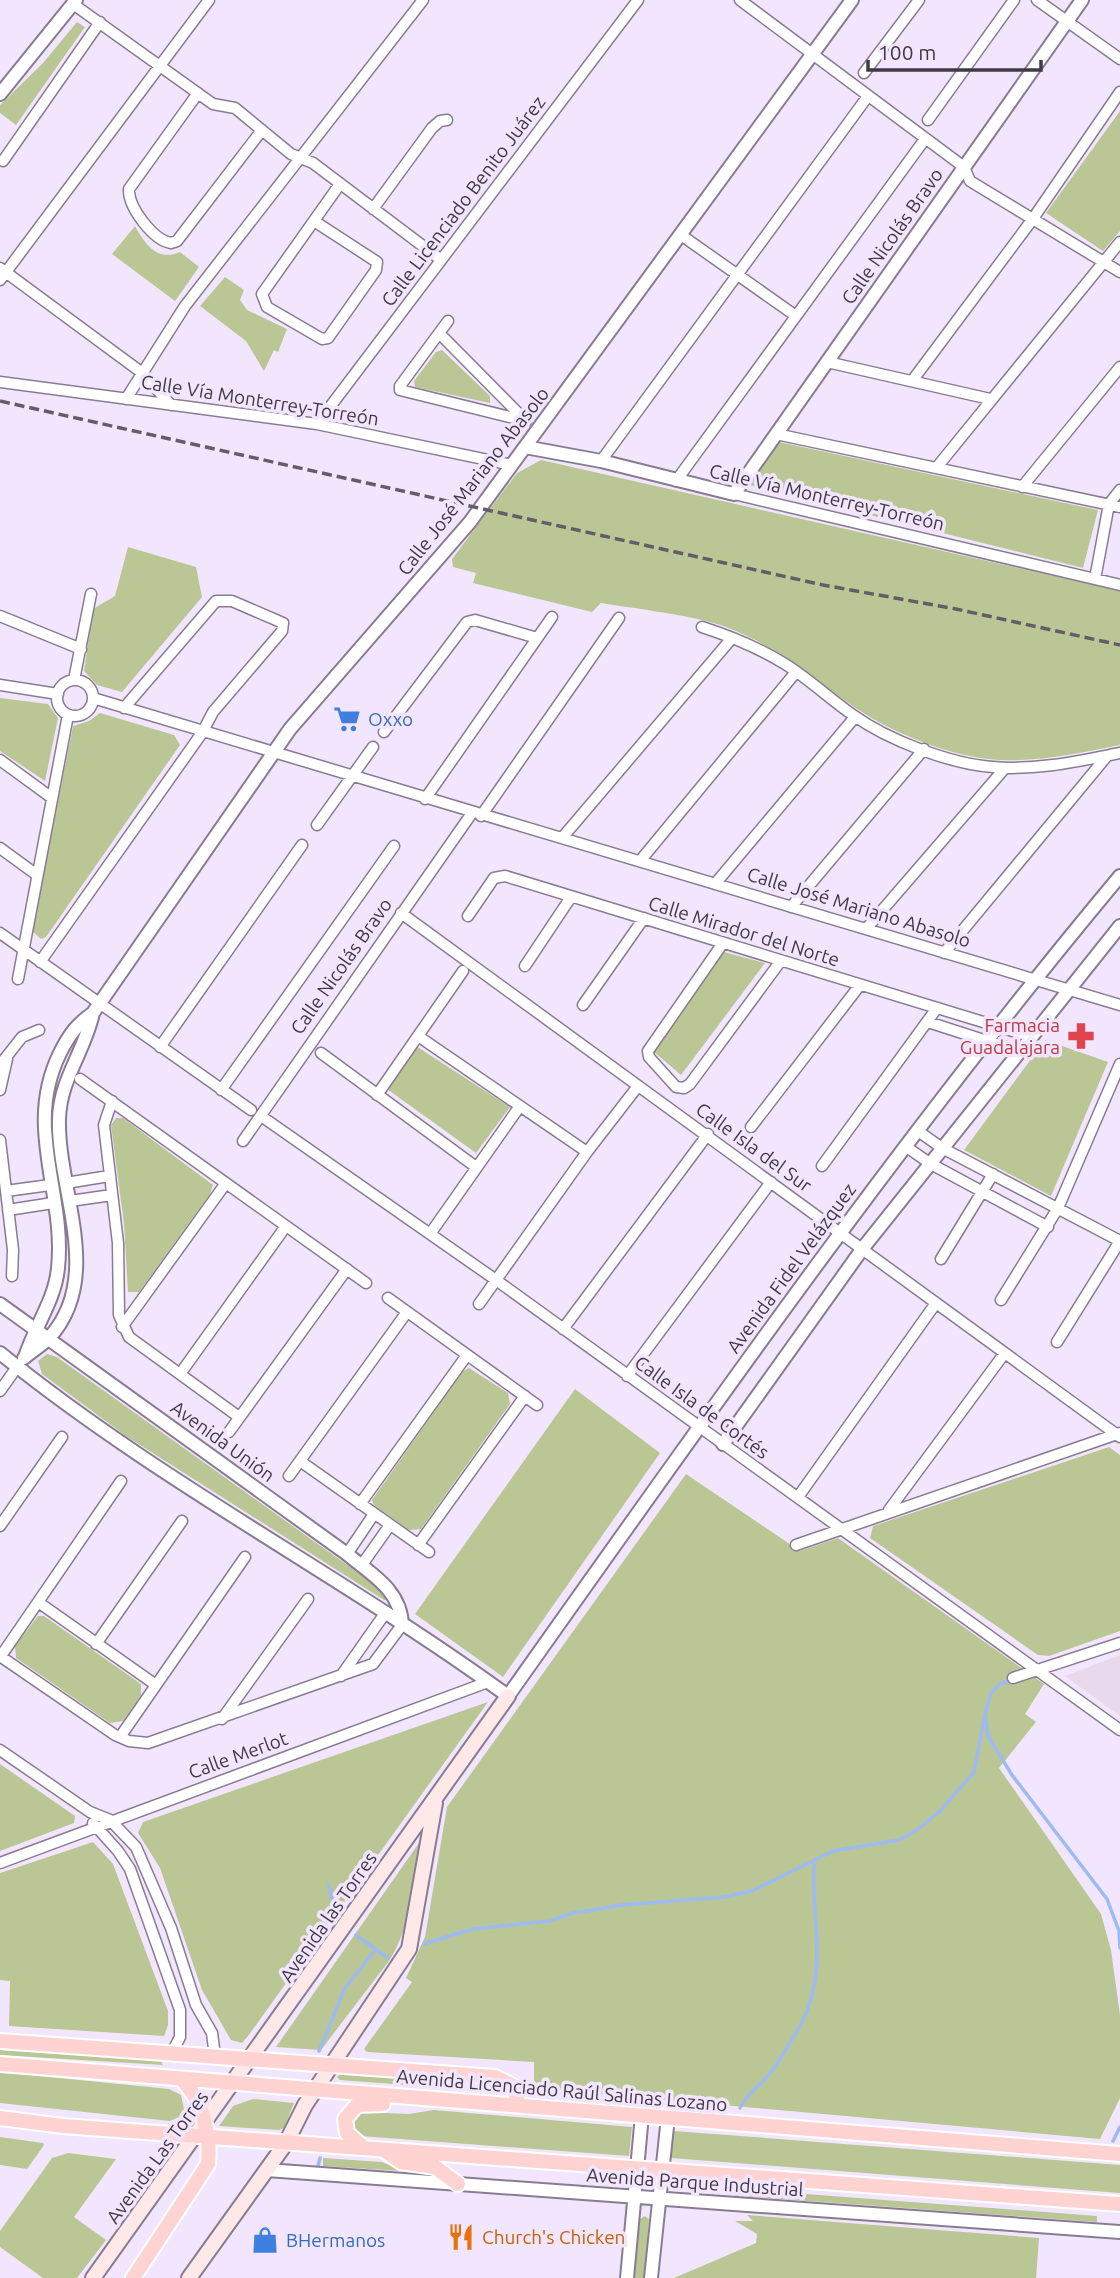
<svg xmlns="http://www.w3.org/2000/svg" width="1120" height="2278" viewBox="0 0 1120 2278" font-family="Ubuntu,sans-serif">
	<rect width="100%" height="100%" fill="#f2e6fe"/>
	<!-- education -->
	<path fill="#e8d9ec" d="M1120,1655V1716L1065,1676Z"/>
	<!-- green -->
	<path fill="#bbc695" d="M77,22L85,27L16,125L0,113V105L43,63Z
		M1120,111V231L1103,251L1046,213Z
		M135,226C145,244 157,262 180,252L199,267L175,301L112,254Z
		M225,277L244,290L240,300L247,310L287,329L278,352L274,350L264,371L246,341L200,306Z
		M442,350L490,396V403L415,387L414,381L436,352Z
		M779,442L1098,510L1083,568L749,485Z
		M541,460L1120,591V745C1079,753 1031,764 988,759C940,753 886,730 847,702C808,674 772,644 726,627C693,615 637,609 601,603L592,612L473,583L476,573L453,567L452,559L517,473Z
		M128,547L196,567L202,597L122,692L97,685L84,671L93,609L115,596Z
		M0,698L48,704L58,718L45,781L0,751Z
		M100,713L174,735L180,745L46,937L41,939L32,931L73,726L89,721Z
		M724,952L765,963L681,1075L653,1051Z
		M1045,1040L1108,1062L1051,1196L964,1150Z
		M416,1046L510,1107L476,1153L387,1089Z
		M116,1118H123L213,1185L210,1194L139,1292H128L124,1224L111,1125Z
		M47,1354L57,1357L389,1595V1599L384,1600L126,1436L42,1374L38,1361Z
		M469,1368L508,1393L510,1404L421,1529L409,1530L374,1505L372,1500L462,1372Z
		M575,1389L660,1453L503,1677L415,1614Z
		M1109,1447L1120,1455V1631L1049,1656L1038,1655L870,1538L873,1526Z
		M686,1474L800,1551L838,1538L1044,1684L1025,1714L1036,1722L999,1768L1101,1914L1111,1950L1120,2015V2098L1100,2139L534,2088V2062L367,2052L364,2049L412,1982L406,1978L425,1937L447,1807Z
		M38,1616H44L141,1684V1695L123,1721L110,1723L16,1658L15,1646Z
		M488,1702L248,2036L242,2043L231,2040L202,1990L160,1868L138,1833L143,1822Z
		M0,1764L75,1816L74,1823L0,1851Z
		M93,1842L113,1864L168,2011V2025L164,2036L9,2026L10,1981L0,1980V1873Z
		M419,1843C421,1874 407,1935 389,1961L321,2050L276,2047Z
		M0,2050L161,2061L163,2065L0,2055Z
		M0,2072L169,2089L181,2095L184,2109L179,2117L170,2121L0,2103Z
		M340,2074L462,2083L464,2086L461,2089L340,2080L337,2077Z
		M253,2099L294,2103L284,2128L279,2130L219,2126L233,2106Z
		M434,2110L632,2127L629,2156L360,2136L353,2124L362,2112L409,2114Z
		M674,2131L1120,2165V2193L671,2158Z
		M0,2137L43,2143L44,2145L27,2169L0,2165Z
		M68,2153L116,2159L74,2217L106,2240L77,2278H43L0,2247V2231L52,2158Z
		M323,2158L382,2162L402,2170L432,2173L323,2166Z
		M740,2189L1097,2216V2222L742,2196Z
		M747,2215L1039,2238L1036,2278H674L756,2243L757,2234L735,2221H753Z
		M645,2216L649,2219L644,2278H634L640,2219Z"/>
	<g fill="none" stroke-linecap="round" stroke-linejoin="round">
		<!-- stream -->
		<path stroke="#9ebaf2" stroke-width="3.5" d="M1012,1680L1000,1684L991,1693L985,1714L988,1736L1012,1775L1107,1899L1119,1931L1120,1948
			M329,1885L334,1910
			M356,1935L388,1958
			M424,1944L472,1929L550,1921L573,1913L622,1905L725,1897L752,1891L833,1851L899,1840L917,1830L940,1811L974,1772L985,1714
			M319,2051L345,1988L376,1949
			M740,2108C748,2092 762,2084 772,2071C782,2057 792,2039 801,2024C829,1972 811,1919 814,1864
			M1113,2141L1120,2127
			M318,2166L320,2158
			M737,2189V2195"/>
		<defs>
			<path id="minor" d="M740,0L964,167L970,181L1120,272
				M1037,0L1120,59
				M73,4L213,104L235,108L291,154L313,163L440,259
				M864,73L919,0
				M198,93L129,189C128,207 153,240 171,243L177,241L262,130
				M928,120L1014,0
				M3,161L100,22
				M373,209L432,128L440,121L447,120
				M314,221L377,262L376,270L328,338L322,339L267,307L262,294L340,184
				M681,235L796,316
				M0,268L141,372L171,405
				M0,280L209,0
				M448,321L400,386V390L526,421
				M439,333L525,420
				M827,362L990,399
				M912,381L1032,220L1120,92
				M0,382L317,424L512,465
				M126,399L185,306L423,0
				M317,424L638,0
				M776,434L1120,507
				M601,461L868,96
				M937,467L1120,242
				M676,481L925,139
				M1022,487L1120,367
				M734,494L1120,585
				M1095,579L1109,504L1120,490
				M0,616L81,649
				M702,627C730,636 759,648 785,664C809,679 830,699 853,715C888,740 950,764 993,767C1035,771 1079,761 1120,753
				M74,680L91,594
				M57 698a18 18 0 1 1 36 0a18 18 0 1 1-36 0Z
				M0,685L58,694
				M93,698L1120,1005
				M384,732L467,622L475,620L537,638
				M0,760L52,798
				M425,799L552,617
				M481,816L619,618
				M317,825L373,747
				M562,838L732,638
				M0,848L37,875
				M640,861L796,672
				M715,884L855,717
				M791,907L924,749
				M401,913L1120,1437
				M468,916L494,878L505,876L1029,1036
				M866,929L1005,768
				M0,933L251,1110
				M723,943L648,1051L649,1057L676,1087L684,1088L690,1084L780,962
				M944,953L1107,756
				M40,962L202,733L213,712L282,631L283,623L232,601H216L124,708
				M525,966L571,897
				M18,979L68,715
				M583,1005L644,918
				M928,1022L1018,1051
				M418,1036L587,1152
				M160,1047L302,845
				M321,1053L476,1167
				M0,1065L22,1037L39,1030
				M80,1079L366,1283
				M0,1090L7,1059
				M221,1090L394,846
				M377,1095L463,971
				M112,1101L104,1125L118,1243L119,1315L129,1337L239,1417
				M261,1116L496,1280L1120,1730
				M751,1127L860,985
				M918,1131L942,1148L1120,1241
				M0,1140L13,1250L12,1276
				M243,1141L472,813
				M905,1146L931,1164L1048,1227
				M822,1166L937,1008
				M66,1183L109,1176
				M6,1191L50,1185
				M70,1201L112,1195
				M8,1210L53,1203
				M430,1234L520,1106
				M941,1259L993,1174
				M388,1298L537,1405
				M1001,1300L1058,1208L1120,1064
				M479,1304L587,1152L638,1086
				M122,1327L226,1183
				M563,1329L708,1134
				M1057,1342L1120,1241
				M180,1374L286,1226
				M627,1376L771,1182
				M0,1391L17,1367
				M229,1432L347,1269
				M300,1461L429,1552
				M289,1476L407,1312
				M798,1497L936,1303
				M360,1504L467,1355
				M889,1510L1004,1354
				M0,1526L62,1437
				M418,1545L525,1396
				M796,1545L1120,1433
				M347,1554L374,1514
				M361,1566L390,1525
				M38,1602L156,1685
				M96,1644L182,1521
				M0,1656L115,1735L129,1741L148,1743L373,1664L402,1625
				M1,1656L121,1481
				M341,1676L386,1612
				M1013,1678L1120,1643
				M222,1719L308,1599
				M120,1737L245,1557
				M0,1750L90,1812L110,1820L136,1847L171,1928L196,2005L212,2033L215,2056
				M93,1823L118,1851L130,1869L180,2010V2037L172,2053
				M0,1863L488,1682"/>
			<path id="tertiary" d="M0,94L76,0
				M525,447L601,461L734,494L1082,0
				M0,1304L347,1554C372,1575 401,1590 402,1625
				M0,1353C159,1482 343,1576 508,1696C705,1418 901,1138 1120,876
				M25,1357C35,1326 55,1300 58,1268C66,1193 23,1128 60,1053C69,1035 77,1024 93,1013L290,729L470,522L852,0
				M24,1358C32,1351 42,1345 49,1338C105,1277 57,1190 59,1119C60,1079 85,1051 93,1013
				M723,1444L863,1248L1120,926
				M267,2170L1120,2232
				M627,2278L642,2115
				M651,2278L668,2117"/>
			<path id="secondary" d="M93,2278L508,1696
				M189,2278L286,2143L305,2105L409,1949L435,1803"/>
			<path id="primary" d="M0,2041L495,2077L513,2086L519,2105
				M0,2064L1120,2154
				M0,2118L63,2126L1120,2204
				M363,2147L347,2133L345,2119L357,2105L383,2104
				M385,2151L401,2162L435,2167L458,2184
				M133,2278L208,2164C211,2136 202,2099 182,2080"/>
		</defs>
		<!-- minor casing -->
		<use href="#minor" stroke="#887c92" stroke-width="13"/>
		<!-- tertiary casing -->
		<use href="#tertiary" stroke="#887c92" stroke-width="16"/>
		<!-- secondary casing -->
		<use href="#secondary" stroke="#887c92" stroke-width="18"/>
		<!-- primary casing -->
		<use href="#primary" stroke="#fff" stroke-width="18"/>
		<!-- minor -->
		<use href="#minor" stroke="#fff" stroke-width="10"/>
		<!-- tertiary -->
		<use href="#tertiary" stroke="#fff" stroke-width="12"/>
		<!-- secondary -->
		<use href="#secondary" stroke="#ffe9e8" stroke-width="14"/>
		<!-- primary -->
		<use href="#primary" stroke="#fed3d1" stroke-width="14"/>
		<!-- rail -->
		<path stroke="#645d69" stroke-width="3.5" stroke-dasharray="10 5" stroke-linecap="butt" d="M0,401L823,585L956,609L1120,645"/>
	</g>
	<!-- icons -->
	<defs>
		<symbol id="supermarket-bare" viewBox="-9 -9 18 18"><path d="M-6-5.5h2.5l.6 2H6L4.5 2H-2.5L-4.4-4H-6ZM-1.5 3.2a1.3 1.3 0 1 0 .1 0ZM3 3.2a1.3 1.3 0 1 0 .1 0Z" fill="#3f7fe0" stroke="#f2e6fe" stroke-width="2.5" paint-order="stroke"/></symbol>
		<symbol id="pharmacy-bare" viewBox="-9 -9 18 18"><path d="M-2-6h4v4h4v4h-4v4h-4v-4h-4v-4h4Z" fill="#e0444e" stroke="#f2e6fe" stroke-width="2.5" paint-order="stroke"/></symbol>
		<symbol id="restaurant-bare" viewBox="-9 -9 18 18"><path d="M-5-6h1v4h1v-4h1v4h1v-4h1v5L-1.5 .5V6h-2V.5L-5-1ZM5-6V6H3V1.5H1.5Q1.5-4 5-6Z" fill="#e8710a" stroke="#f2e6fe" stroke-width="2.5" paint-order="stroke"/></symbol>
		<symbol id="shop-bare" viewBox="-9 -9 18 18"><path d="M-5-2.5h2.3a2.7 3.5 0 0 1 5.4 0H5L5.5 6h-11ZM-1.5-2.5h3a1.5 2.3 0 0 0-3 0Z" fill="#3f7fe0" stroke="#f2e6fe" stroke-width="2.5" paint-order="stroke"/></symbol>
	</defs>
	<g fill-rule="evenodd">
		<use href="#supermarket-bare" x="328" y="700" width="38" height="38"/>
		<use href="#pharmacy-bare" x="1062" y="1017" width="38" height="38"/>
		<use href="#restaurant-bare" x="442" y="2218" width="38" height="38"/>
		<use href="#shop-bare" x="246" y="2221" width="38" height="38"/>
	</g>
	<g text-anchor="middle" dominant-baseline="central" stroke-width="7" stroke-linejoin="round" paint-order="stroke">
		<!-- street labels -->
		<g font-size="19" fill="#3f3a43" stroke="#f2e6fe">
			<text transform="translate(463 201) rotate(-53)">Calle Licenciado Benito Juárez</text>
			<text transform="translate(892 236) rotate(-55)">Calle Nicolás Bravo</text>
			<text transform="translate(260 400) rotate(9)">Calle Vía Monterrey-Torreón</text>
			<text transform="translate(473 481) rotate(-52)">Calle José Mariano Abasolo</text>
			<text transform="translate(827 497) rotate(13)">Calle Vía Monterrey-Torreón</text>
			<text transform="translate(859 907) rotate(17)">Calle José Mariano Abasolo</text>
			<text transform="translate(744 931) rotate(17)">Calle Mirador del Norte</text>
			<text transform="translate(341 966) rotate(-55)">Calle Nicolás Bravo</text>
			<text transform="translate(754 1147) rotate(36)">Calle Isla del Sur</text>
			<text transform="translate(791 1268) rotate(-54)">Avenida Fidel Velázquez</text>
			<text transform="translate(702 1407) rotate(36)">Calle Isla de Cortés</text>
			<text transform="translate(223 1441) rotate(36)">Avenida Unión</text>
			<text transform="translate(238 1755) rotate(-20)">Calle Merlot</text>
			<text transform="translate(328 1917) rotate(-55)">Avenida las Torres</text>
			<text transform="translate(562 2090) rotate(5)">Avenida Licenciado Raúl Salinas Lozano</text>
			<text transform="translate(157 2157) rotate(-54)">Avenida Las Torres</text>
			<text transform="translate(695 2182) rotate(4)">Avenida Parque Industrial</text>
		</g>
		<!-- shop labels -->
		<g font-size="19" fill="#366cbe" stroke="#f2e6fe" text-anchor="start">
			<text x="368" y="719">Oxxo</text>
			<text x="286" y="2240">BHermanos</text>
		</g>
		<!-- health labels -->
		<g font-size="19" fill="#be3a42" stroke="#f2e6fe" text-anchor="end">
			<text x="1060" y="1025">Farmacia<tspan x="1060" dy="22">Guadalajara</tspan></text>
		</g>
		<!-- food labels -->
		<g font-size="19" fill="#c56008" stroke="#f2e6fe" text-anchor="start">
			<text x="482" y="2237">Church's Chicken</text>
		</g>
	</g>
	<!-- scale -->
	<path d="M868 60v10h173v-10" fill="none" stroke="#3f3a43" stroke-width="3.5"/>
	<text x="878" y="60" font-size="21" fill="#3f3a43" stroke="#f2e6fe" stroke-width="5" paint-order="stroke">100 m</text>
</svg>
